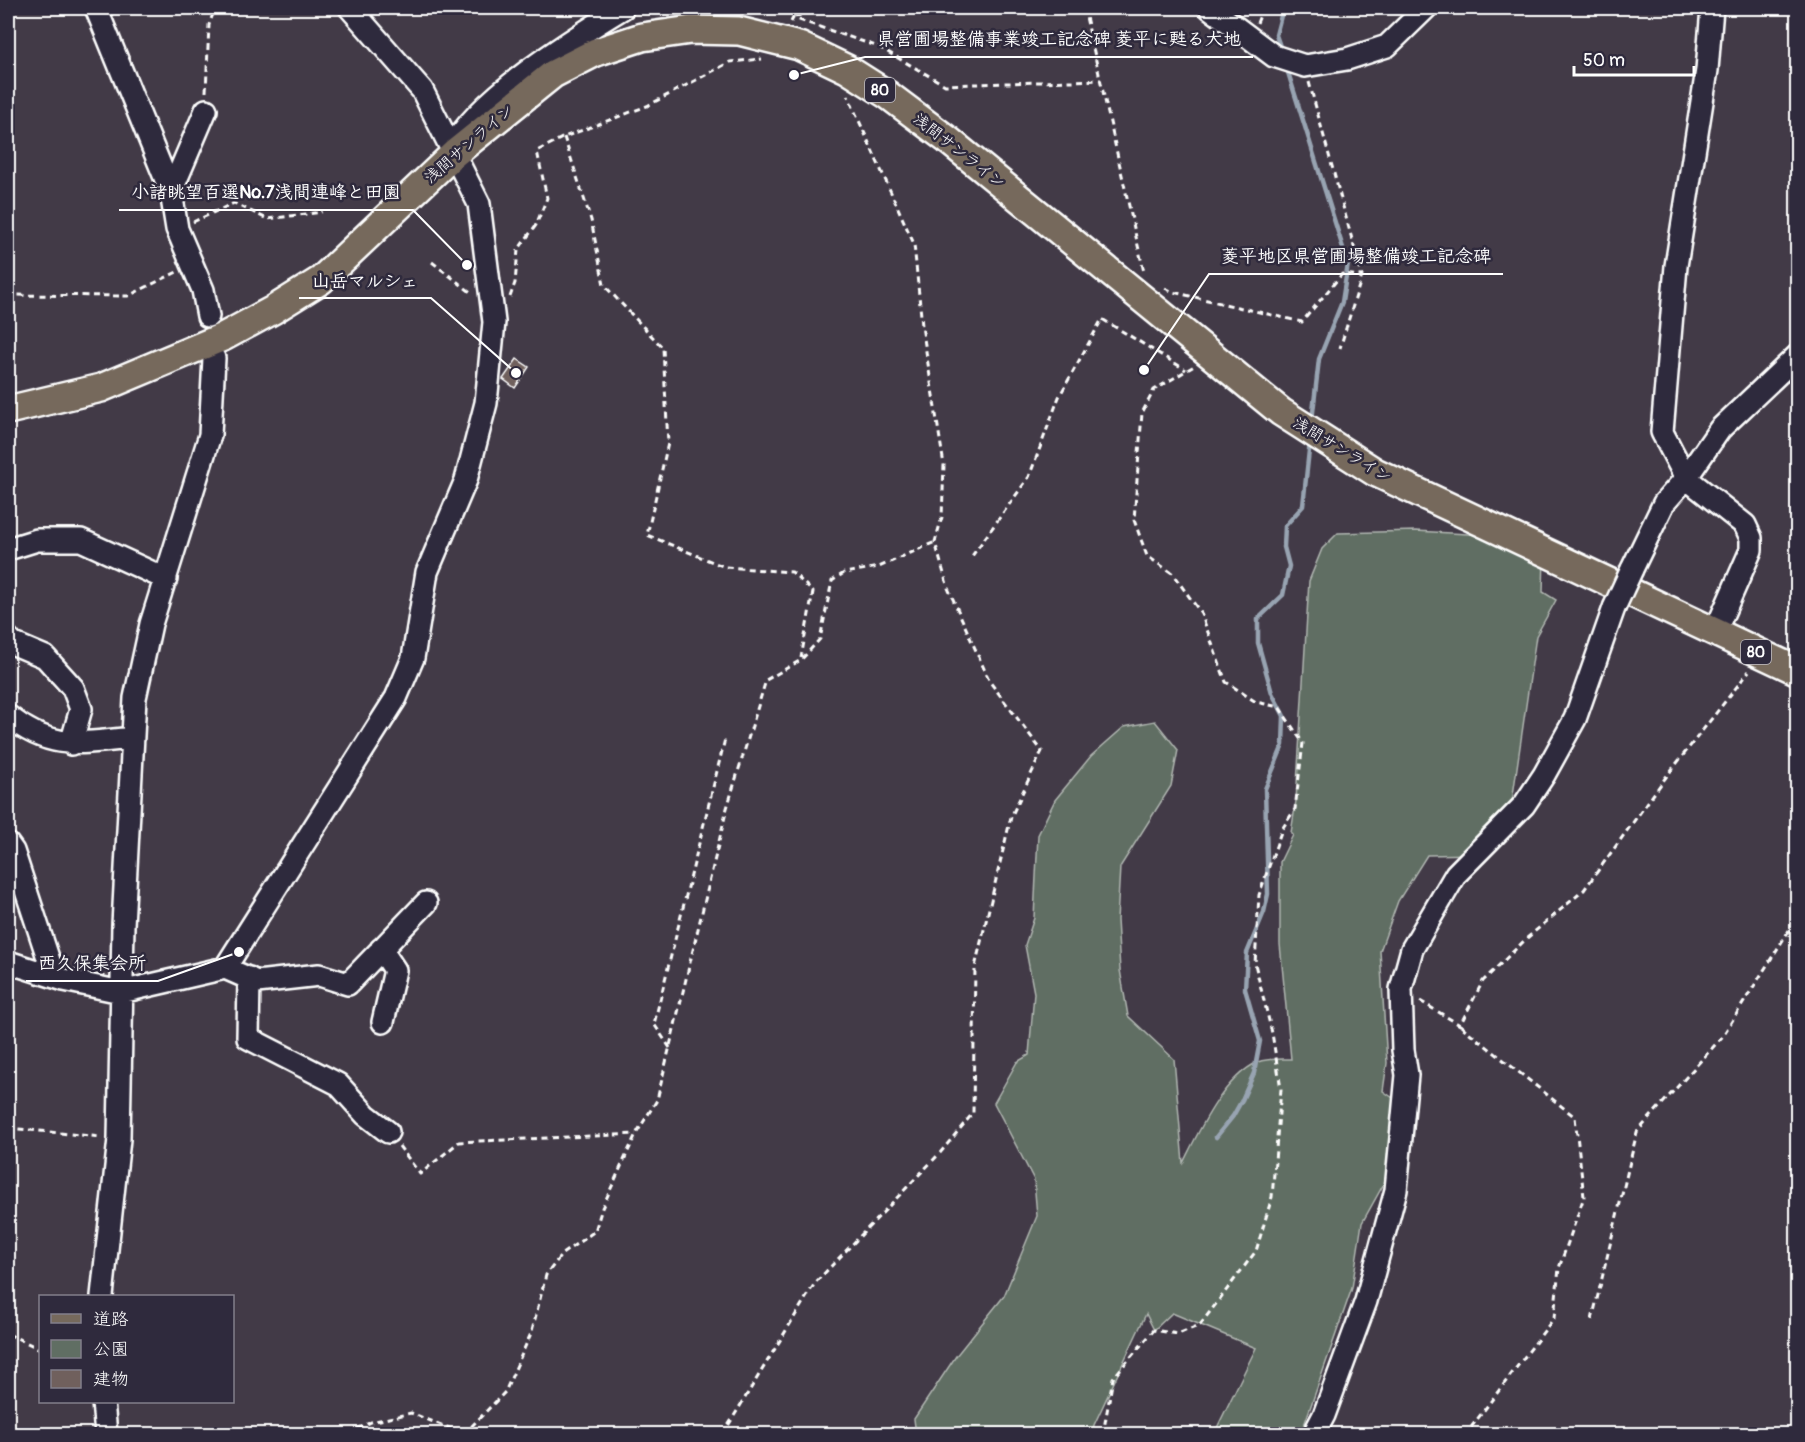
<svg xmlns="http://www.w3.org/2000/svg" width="1805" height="1442" viewBox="0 0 1805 1442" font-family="Pangolin,'Klee One',sans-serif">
	<rect width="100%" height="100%" fill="#423a47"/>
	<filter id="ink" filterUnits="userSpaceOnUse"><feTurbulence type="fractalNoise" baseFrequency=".0167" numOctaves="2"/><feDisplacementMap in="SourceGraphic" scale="12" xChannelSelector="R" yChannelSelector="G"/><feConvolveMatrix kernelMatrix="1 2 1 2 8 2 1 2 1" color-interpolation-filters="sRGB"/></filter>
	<g filter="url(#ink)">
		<!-- green -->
		<path fill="#606e63" stroke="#b0b6b1" stroke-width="1.5" d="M1416,531L1501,536L1544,554L1543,592L1556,600L1536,636L1512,802L1497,841L1477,854L1427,855L1398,901L1380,951L1387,1063L1383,1091L1403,1105L1402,1151L1362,1223L1352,1288L1301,1434H1214L1256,1348L1172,1313L1154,1330L1146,1314L1094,1425L1092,1434H916L914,1419L956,1356L1004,1296L1037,1216L1034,1180L994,1103L1017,1062L1029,1055L1034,993L1025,945L1034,918L1038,835L1055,800L1091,756L1124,727L1155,721L1178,750L1171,786L1120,867L1117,920L1120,970L1128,1016L1174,1059L1183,1163C1199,1131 1223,1078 1258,1062C1268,1058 1281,1059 1291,1059L1280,944V862L1293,835L1291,833L1296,801L1309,581L1322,549L1338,533Z"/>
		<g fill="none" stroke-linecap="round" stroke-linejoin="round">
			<!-- stream -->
			<path stroke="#98a4b2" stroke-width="4.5" d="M1282,52L1276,35L1283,8
				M1286,66L1348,264L1342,302L1319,359L1312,421
				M1216,1137L1233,1116L1242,1100L1254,1073L1260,1041L1245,989L1247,953L1264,912L1268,894L1265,789L1283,745L1284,716L1272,693L1258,643V619L1283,595L1289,566L1284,547L1285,526L1303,506L1310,441"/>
		</g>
		<!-- building -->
		<path fill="#70605d" stroke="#fff" stroke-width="1.5" d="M517,359L529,367L515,388L503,379Z"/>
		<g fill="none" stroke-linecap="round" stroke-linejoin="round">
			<defs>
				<path id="minor" d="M96,8L171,192L177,229L203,290L208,316
					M1210,8L1274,56L1305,66L1347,59L1387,46L1426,8
					M1712,8L1707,70L1676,266L1662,432L1686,478L1745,525L1751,538V550L1715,632
					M452,148C479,97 572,39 623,8
					M171,192L206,110
					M8,549L37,540H81L166,579
					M1632,569L1664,503L1686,478L1720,429L1798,355
					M8,638L12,643L45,657L73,688L81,709L71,744
					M8,716C51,751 81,743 132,738
					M8,844L13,851L54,976
					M381,949L395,970L383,1022
					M8,962L64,980L121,992L225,968L257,982L319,975L348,984L426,903
					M225,968L396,698L413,658L427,572L466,480L486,403L494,322L479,204L422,90L350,8
					M249,978L248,1038L338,1084L366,1115L388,1132
					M102,1296L119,1139L123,925L135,698L151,624L210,435L214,358
					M103,1402L106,1434
					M1314,1434L1324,1415L1366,1301L1396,1190L1407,1075L1403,1050L1401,989L1412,949L1456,874L1524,805L1544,775L1575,719L1614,608"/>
				<path id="major" d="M8,410L101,388L223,337L273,310L321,280L455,153L553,74L596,52L642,37L691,30L739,31L799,46L847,69L888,95L948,140L1281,412L1375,472L1798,671"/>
			</defs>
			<!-- minor casing -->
			<use href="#minor" stroke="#fff" stroke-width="26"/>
			<!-- major casing -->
			<use href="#major" stroke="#fff" stroke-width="32"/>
			<!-- path -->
			<path stroke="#fff" stroke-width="3" stroke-dasharray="6 4.5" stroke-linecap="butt" d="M1084,8L1144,272
				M795,17L818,8
				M791,22L793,18L879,47L945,85L1101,80
				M1257,23L1263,8
				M1309,82L1362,276L1340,348
				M206,92L209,25L215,8
				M564,137L591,220L604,285L663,348L668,443L647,535L725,567L792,572L813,592L801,658
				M193,222L234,203L267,219L322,212
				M432,262L473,294
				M1165,288L1173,292L1302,322L1342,274L1362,276
				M8,295L128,296L177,272
				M510,297L515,283L518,250L536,225L547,198L537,151L564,137L647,106L730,62L762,59
				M972,556L1029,477L1059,397L1102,319L1186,370
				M1420,1001L1460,1025L1483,981L1527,938L1584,890L1666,777L1749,671
				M1461,1026L1575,1117L1584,1197L1559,1268L1554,1318L1466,1434
				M670,1048L654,1024L725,739
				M8,1128L101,1137
				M399,1146L420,1174L459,1142L636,1134
				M1592,1320L1637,1132L1722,1037L1798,916
				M8,1334L40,1349
				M348,1434L371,1422L411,1413L464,1434
				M464,1434L505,1392L532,1331L546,1275L562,1254L595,1231L602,1208L636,1134L657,1100L727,808L766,680L801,660L820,639L832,581L844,573L879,567L935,542
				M723,1434L815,1283L940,1153L973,1113L975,967L1011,817L1042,751L990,682L948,588L935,542L942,517L944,465L922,326L914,244L848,96
				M1103,1434L1113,1378L1154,1330L1178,1334L1200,1325L1256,1251L1272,1197L1281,1089L1272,1033L1255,964L1259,895L1282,829L1295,809L1303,743L1279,707L1256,702L1226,682L1201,613L1172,573L1147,556L1134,520L1142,413L1154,390L1194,366"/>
			<!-- minor -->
			<use href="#minor" stroke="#2f2a3d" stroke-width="21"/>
			<!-- major -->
			<use href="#major" stroke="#76695c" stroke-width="27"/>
			<defs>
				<path id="minor-bridge" d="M1614,608L1632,569"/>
			</defs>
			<!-- minor-bridge casing -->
			<use href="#minor-bridge" stroke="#fff" stroke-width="26" stroke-linecap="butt"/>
			<!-- minor-bridge -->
			<use href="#minor-bridge" stroke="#2f2a3d" stroke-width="21"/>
		</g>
	</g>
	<g text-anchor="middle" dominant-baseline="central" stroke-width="5" stroke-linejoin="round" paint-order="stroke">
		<!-- shield labels -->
		<g fill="#2f2a3d" stroke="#c1bfc5" stroke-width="1.5">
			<rect x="865" y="78" width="30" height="24" rx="4.5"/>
			<rect x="1741" y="640" width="30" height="24" rx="4.5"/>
		</g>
		<g font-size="15" font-weight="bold" fill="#fff">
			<text x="880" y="90">80</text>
			<text x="1756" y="652">80</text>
		</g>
		<!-- street labels -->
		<g font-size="16" fill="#fff" stroke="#2f2a3d">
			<text transform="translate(469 144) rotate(-41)">浅間サンライン</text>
			<text transform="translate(959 151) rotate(38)">浅間サンライン</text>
			<text transform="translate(1342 450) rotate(31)">浅間サンライン</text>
		</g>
	</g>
	<!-- callouts -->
	<path fill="none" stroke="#fff" stroke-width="2" d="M794 75L865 57H1253M467 265L413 210H119M1144 370L1209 274H1503M516 373L431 298H299M239 952L158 981H26"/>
	<g fill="#fff" stroke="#2f2a3d" stroke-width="2">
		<circle cx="794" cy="75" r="6"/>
		<circle cx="467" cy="265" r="6"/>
		<circle cx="1144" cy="370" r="6"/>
		<circle cx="516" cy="373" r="6"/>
		<circle cx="239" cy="952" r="6"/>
	</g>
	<g font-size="18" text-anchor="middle" font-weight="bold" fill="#fff" stroke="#2f2a3d" stroke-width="5" stroke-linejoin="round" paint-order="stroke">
		<text x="1059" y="45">県営圃場整備事業竣工記念碑 菱平に甦る大地</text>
		<text x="266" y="198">小諸眺望百選No.7浅間連峰と田園</text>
		<text x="1356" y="262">菱平地区県営圃場整備竣工記念碑</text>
		<text x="365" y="287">山岳マルシェ</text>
		<text x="92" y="969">西久保集会所</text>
	</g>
	<!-- margin -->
	<rect width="1805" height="1442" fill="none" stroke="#2f2a3d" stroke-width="30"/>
	<rect x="15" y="15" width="1775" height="1412" fill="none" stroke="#fff" stroke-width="2" filter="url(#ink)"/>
	<!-- legend -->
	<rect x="39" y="1295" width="195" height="108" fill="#2f2a3d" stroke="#827f8b" stroke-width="1.5"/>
	<rect x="51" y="1314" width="30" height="9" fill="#76695c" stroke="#827f8b" stroke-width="1.5"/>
	<text x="93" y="1325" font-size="18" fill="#ffffff">道路</text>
	<rect x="51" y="1340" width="30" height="18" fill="#606e63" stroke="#827f8b" stroke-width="1.5"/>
	<text x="93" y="1355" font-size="18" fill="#ffffff">公園</text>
	<rect x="51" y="1370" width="30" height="18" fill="#70605d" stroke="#827f8b" stroke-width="1.5"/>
	<text x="93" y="1385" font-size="18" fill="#ffffff">建物</text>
	<!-- scale -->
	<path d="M1574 66v9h120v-9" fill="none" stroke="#ffffff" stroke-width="3"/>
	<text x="1583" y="66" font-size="18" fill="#ffffff" stroke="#2f2a3d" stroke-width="4.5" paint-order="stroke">50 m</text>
</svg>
